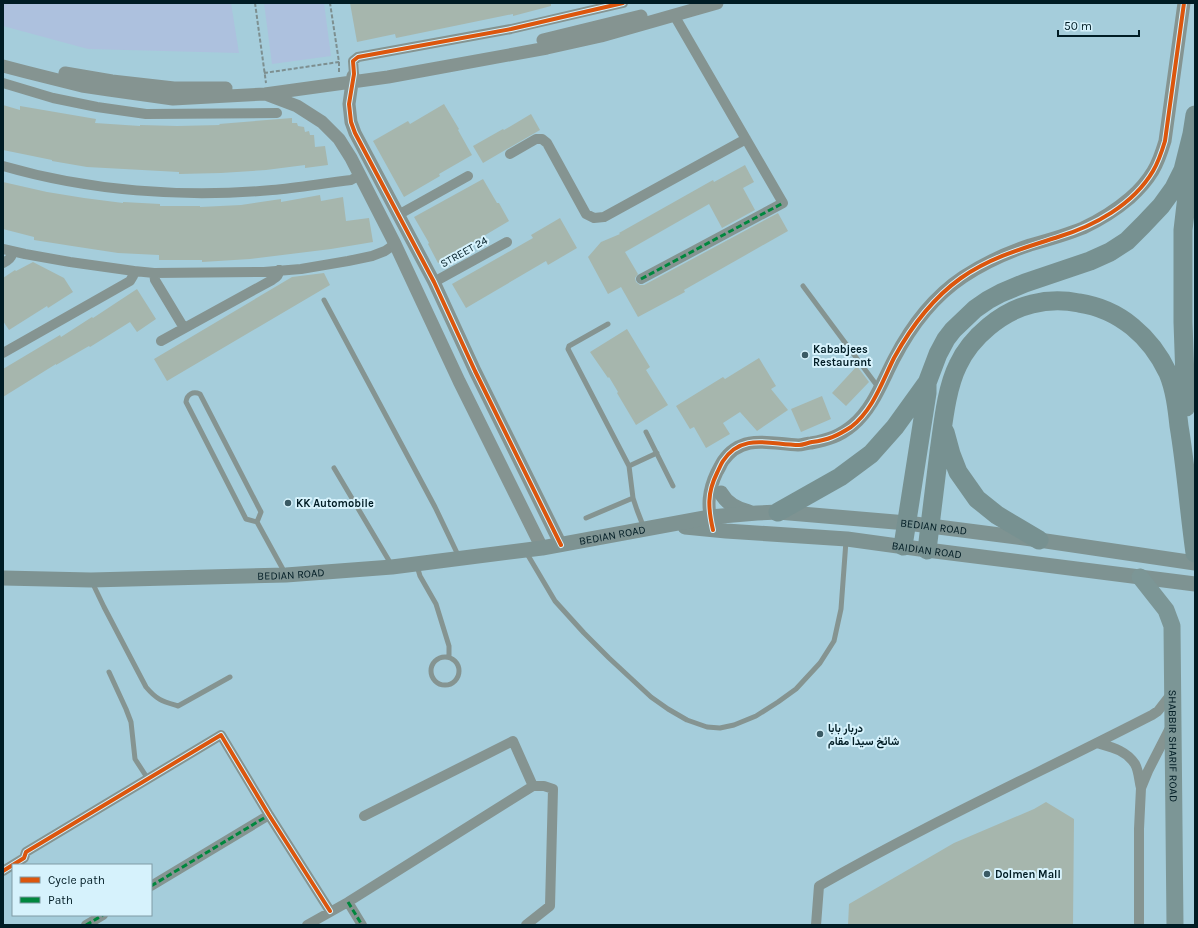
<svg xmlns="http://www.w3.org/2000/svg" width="1198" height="928" viewBox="0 0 1198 928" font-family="Karla,Vazirmatn,sans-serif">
	<rect width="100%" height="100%" fill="#a5cddb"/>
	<!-- green -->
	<path fill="#adc1de" d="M3,3H231L239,53L88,49L3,26Z
		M264,3H324L331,56L272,64Z"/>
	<!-- building -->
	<path fill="#a6b6ad" d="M350,3H551V6L513,16V14L396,38L395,34L357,42Z
		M444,104L459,129L458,130L472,155L439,174L440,176L404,197L373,141L408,121L410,124Z
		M3,105L20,110V106L96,119L95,123L140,126V125L177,126L220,125L219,124L292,118V123H297L298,126L304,127L305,132L309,131L310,135H314L315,147L325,146L328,165L305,168V165L266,170L221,173L179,174V172L87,167L52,161V160L3,150Z
		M531,114L540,130L483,163L473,146L503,129L504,130Z
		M745,165L754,182L743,188L755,210L722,228L709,204L625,252L638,274L635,278L636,282L640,285H644L778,213L788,231L684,290L685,292L638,317L621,287L608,294L588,257L601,242L620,234L619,233L713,180L714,182Z
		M483,179L497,203H499L509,221L438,263L428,244L429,243L414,217Z
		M3,182L47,192L84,198L123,203V202L160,204V206H200V207L241,205L281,199V202L320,195L321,201L343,197L346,221L369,218L373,242L331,249L250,259L202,262V260H159V255L118,253L72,246L34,240V237L3,229Z
		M560,218L577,248L548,265L546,261L466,308L452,284L533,238L531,235Z
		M33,262L64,278L73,292L48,308L47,306L9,330L3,321V278L15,270L16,271Z
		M324,273L330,285L167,381L154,359L292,277Z
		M137,289L156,319L137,332L130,322L90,347L89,346L56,365V364L3,397V369L60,335L61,337L92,317L93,318Z
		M627,329L650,367L646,370L668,405L636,425L617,393L618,392L609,377L608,378L590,352Z
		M759,358L776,386L771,389L788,410L757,431L740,412L723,423L730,434L706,448L694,427L690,429L676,406L723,377L725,379Z
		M857,366L869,382L846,406L832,393Z
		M822,396L831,419L801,432L791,409Z
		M1046,802L1074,819L1073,925H848L849,904L954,843L1034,809Z"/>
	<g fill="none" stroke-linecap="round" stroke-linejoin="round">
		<!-- path -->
		<path stroke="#7d8f90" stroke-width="2" stroke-dasharray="4 2" stroke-linecap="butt" d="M255,3L266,83
			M339,72V62
			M264,73L339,62L330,3"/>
		<!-- service -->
		<path stroke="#859491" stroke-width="5" d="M803,286L878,387
			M324,300L435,507L459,557
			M608,324L569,346L568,349L629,466L633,498L637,510L644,528
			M646,432L673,486
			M629,466L657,453
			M334,468L391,564
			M586,518L633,498
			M257,522L261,512L200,394C193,391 187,394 186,402L246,519L257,522L285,573
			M526,552L555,601L584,633L609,658L651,697L668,709L687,720L707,727L720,728L734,725L756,716L778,702L796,689L820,663L834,641L841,609L846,541
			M417,566L420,576L436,604L449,646V657
			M92,582L104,607L146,687C157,700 162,701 178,706L230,677
			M431 671a14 14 0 1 1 28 0a14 14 0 1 1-28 0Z
			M109,672L126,709L131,722L135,759L148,779"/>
		<!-- minor -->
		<path stroke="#859491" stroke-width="10" d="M354,74L353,61L358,57L511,29L623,3
			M3,83L53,98L97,107L146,114L277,113
			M510,154L536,139H542L547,143L586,214L594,218L604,217L746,139
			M3,166C89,191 183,198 272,190C298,188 324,183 351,180L360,175
			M398,215L468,176
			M3,249L25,254L70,262L134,271L154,273L264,272L301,269L348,261L372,256L385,251L395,244
			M3,263C9,260 11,258 13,252
			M154,273L155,280L184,328
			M641,279L783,203L674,15
			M434,282L507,242
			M161,341L272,280C276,277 279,276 279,270
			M3,353L130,281L133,276L134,271
			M1097,743C1111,747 1126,750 1135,764C1139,771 1139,781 1141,788
			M364,816L513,741L533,786
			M3,871L24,858L26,852L221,735L269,815L330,911
			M151,886L269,815
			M348,902L362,925
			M86,925L103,915
			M307,925L348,902L533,786H544L553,789L550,906L526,925
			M816,925L819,886C927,824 1041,772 1152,715L1158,711L1172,693
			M1139,925V829L1141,788L1148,771L1171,726"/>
		<!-- tertiary -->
		<path stroke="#859491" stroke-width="13" d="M543,40L641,16
			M3,66L26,72L82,86L109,90L173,99L265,94L388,77L547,48L601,36L717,3
			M65,73L112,81L174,88H226
			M353,76L349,104L351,122L355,133L434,282L475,371L561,545
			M268,95L297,106L322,122L339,139L351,158L395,244L459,381L542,548
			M712,526C707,506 708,491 717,472C719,469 721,464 723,461C742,433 771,444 798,445C803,445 807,443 811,443C828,440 840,436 853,425C873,408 882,382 894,359C910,328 933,297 963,277C984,263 1006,253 1030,245C1048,240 1066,235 1083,228C1100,220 1116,210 1130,198C1139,190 1147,181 1153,171C1159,161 1162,151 1165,141L1184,3"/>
		<!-- secondary -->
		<g stroke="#7e9392" stroke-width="15">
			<path d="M721,493C727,504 737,509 749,512"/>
			<path id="s1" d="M685,527L726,531L847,539L927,550L1195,584"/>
			<path id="s2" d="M3,578L91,580L286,575L392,567L542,548L645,529L710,517L757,513L778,512L907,523L1039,540L1195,563"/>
		</g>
		<!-- primary -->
		<path stroke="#7c9696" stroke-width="17" id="s3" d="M1140,577L1166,610L1172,626L1175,925"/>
		<!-- motorway -->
		<path stroke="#779191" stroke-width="19" d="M1186,407L1183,322V230L1191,162
			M945,432L951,454L958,472L977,499L997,515L1039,540
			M778,512L840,477L871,454L895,427L926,384
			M903,546L927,393V383L938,354L946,339L953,330L975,309L988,300L1001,293L1025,283L1090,261L1110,252L1127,241L1143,225L1161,206L1174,188L1183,170L1192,134L1195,115
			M927,550C931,517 935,485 939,452C943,425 946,389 958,365C971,337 1002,311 1032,304C1048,300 1064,300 1079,303C1120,309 1151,337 1168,373C1175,390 1177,408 1179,426C1186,468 1189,510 1195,553"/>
		<!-- quiet -->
		<path stroke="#00873e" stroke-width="3" stroke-dasharray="6 3" stroke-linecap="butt" d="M641,279L783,203
			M151,886L269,815
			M348,902L362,925
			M86,925L103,915"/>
		<defs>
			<path id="cycleway" d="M713,530C708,508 707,493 717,473C719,469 721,464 723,461C742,432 771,445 799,445C803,445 807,443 812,442C828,440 837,436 851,427C873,410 882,382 894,358C911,327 933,298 961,278C991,257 1024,248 1058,237C1094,226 1133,205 1153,171C1159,161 1162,151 1165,141L1184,3
				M561,545L475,371L434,282L355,133L351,122L349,104L354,74L353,61L358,57L511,29L623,3
				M3,871L24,858L26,852L221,735L269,815L330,911"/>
		</defs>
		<!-- cycleway casing -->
		<use href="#cycleway" stroke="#d6f2fc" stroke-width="6"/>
		<!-- cycleway -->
		<use href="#cycleway" stroke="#dc560d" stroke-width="4"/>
	</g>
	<!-- markers -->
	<g fill="#3a5a64" stroke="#d6f2fc" stroke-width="1.5">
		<circle cx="805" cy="355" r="4"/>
		<circle cx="288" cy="503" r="4"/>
		<circle cx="820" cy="734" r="4"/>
		<circle cx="987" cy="874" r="4"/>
	</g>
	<g text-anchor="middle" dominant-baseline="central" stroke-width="4" stroke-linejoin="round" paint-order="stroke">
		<!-- street labels -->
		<g font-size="11" fill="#001c24" stroke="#d6f2fc">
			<text transform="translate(464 252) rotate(-29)">STREET 24</text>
			<text stroke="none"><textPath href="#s2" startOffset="936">BEDIAN ROAD</textPath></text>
			<text stroke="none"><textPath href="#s2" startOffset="612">BEDIAN ROAD</textPath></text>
			<text stroke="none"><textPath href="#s1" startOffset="243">BAIDIAN ROAD</textPath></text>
			<text stroke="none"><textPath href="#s2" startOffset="288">BEDIAN ROAD</textPath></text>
			<text stroke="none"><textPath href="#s3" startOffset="179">SHABBIR SHARIF ROAD</textPath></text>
		</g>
		<!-- poi labels -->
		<g font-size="11" font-weight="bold" fill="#001c24" stroke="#d6f2fc" text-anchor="start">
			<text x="813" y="349">Kababjees<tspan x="813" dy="13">Restaurant</tspan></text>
			<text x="296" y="503">KK Automobile</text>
			<text x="828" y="728">دربار بابا<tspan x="828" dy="13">شائخ سیدا مقام</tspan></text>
			<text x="995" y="874">Dolmen Mall</text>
		</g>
	</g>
	<!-- border -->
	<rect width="1198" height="928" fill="none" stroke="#001c24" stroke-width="8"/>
	<!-- legend -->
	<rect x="12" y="864" width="140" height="52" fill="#d6f2fc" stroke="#809ca6"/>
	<rect x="20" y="877" width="20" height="6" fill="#dc560d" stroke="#809ca6"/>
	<text x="48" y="884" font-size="12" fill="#001c24">Cycle path</text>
	<rect x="20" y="897" width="20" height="6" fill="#00873e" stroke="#809ca6"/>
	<text x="48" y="904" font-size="12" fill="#001c24">Path</text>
	<!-- scale -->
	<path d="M1058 30v6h81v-6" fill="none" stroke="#001c24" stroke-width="2"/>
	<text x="1064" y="30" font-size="12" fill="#001c24" stroke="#d6f2fc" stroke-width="3" paint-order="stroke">50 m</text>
</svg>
